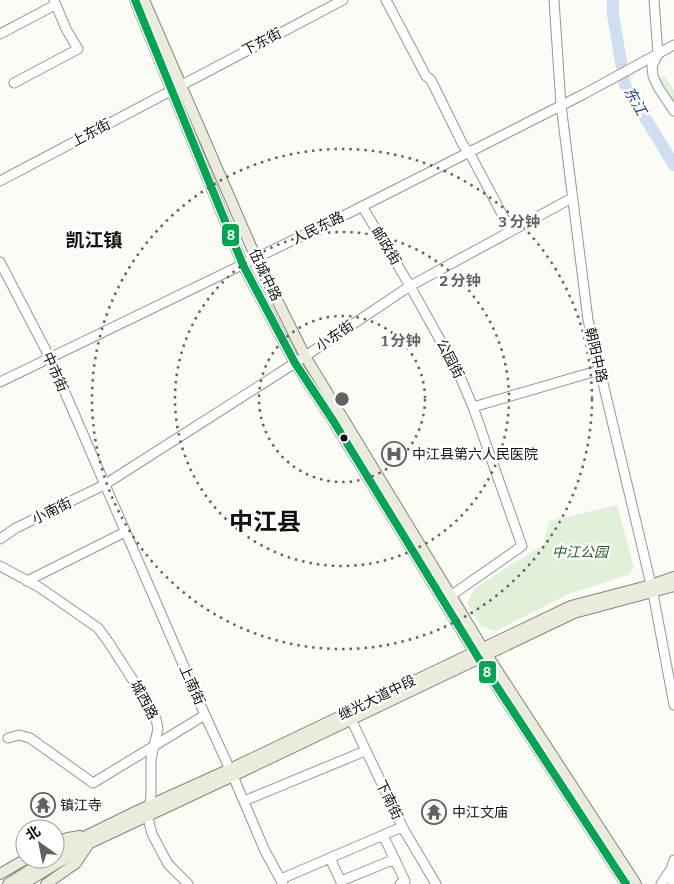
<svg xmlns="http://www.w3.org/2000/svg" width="674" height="884" viewBox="0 0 674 884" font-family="Bitter,'Noto Sans SC',serif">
	<rect width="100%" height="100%" fill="#fbfcf6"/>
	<!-- park -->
	<path fill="#e1f0d8" d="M665,77L674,90V105L657,78Z
		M617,505L634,568L628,575L569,594L496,631L481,626L467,603L475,588L544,544L549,521Z"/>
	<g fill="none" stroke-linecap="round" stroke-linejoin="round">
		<!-- river -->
		<path stroke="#d0def2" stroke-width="12" d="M613,0V15L625,85L674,165"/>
		<defs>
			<path id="minor" d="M386,0L426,76L431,80L463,145L469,152L511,231
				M554,0L561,105L588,320L653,593L674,705
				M654,0L658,54L652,66L653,76L658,87L674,111
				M0,34L55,5
				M14,83L78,49L66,29L54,0
				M0,181L343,0
				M362,206L410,286L458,372L473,407L522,546L446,599
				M0,262L50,358L205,715L233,776L265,851L283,884
				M0,382L347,214L584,94L674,45
				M473,407L600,370
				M0,539L16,528L104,485L295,363L410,286L572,198
				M0,566L39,587L98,628L109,643L149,705L156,719L158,729L151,759V795L148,818L152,834L168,864L188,884
				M27,581L125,532
				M348,713L404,830L436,884
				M8,738L19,735L30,738L93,783L205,715
				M244,801L365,751
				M383,835L405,881L400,884
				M330,858L342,884
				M281,879L402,827
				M341,881L395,859
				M661,884L671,869L674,860
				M672,884L674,867"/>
			<path id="major" d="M135,0L243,265L295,363L334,422L479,659L626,884
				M144,0L256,258L305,356L487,655L636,884
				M55,842L68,838L80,836
				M55,854L86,836L137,811L230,769L571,606L651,585L674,577
				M0,874L26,859
				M8,884L47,859
				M23,884L90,843L233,776L574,613L674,586
				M46,884L76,863L88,845"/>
		</defs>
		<!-- minor casing -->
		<use href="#minor" stroke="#969694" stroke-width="11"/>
		<!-- major casing -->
		<use href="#major" stroke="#838481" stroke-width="12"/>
		<!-- minor -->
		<use href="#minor" stroke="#fefffe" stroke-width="9"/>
		<!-- major -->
		<use href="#major" stroke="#ebebdc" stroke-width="10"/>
		<defs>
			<path id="bus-1" d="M135,0L243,265L295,363L334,422L479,659L626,884"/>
		</defs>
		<!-- bus-1 casing -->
		<use href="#bus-1" stroke="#fff" stroke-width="11"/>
		<!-- bus-1 -->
		<use href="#bus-1" stroke="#00a651" stroke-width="8"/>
	</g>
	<!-- distance rings -->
	<g fill="none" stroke="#626360" stroke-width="2.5" stroke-dasharray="2.5 5">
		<circle cx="342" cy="399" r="83"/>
		<circle cx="342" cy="399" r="167"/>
		<circle cx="342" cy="399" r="250"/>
	</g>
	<!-- icons -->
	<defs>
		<symbol id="hospital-ring" viewBox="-11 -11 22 22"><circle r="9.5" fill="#fff" stroke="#626360" stroke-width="1.5"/><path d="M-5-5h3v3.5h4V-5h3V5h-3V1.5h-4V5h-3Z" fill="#626360"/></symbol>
		<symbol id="temple-ring" viewBox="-11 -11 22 22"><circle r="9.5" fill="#fff" stroke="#626360" stroke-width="1.5"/><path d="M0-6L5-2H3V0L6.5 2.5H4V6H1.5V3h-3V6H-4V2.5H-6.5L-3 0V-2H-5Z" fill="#626360"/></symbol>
	</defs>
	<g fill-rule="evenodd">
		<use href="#hospital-ring" x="380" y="440" width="28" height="28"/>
		<use href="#temple-ring" x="29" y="791" width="28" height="28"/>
		<use href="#temple-ring" x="420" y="798" width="28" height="28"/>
	</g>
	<!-- markers -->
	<circle fill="#101010" stroke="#fff" stroke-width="2" cx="344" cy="438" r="4.5"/>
	<g text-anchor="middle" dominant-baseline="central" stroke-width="5" stroke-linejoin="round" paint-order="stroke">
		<!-- street labels -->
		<g font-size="14" fill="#101010" stroke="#fff">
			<text transform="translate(262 42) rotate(-28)">下东街</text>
			<text transform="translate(91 133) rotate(-28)">上东街</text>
			<text transform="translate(318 228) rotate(-26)">人民东路</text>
			<text transform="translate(386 246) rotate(58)">邮政街</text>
			<text transform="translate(265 275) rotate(64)">伍城中路</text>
			<text transform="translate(335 336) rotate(-34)">小东街</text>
			<text transform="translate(596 355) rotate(77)">朝阳中路</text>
			<text transform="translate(450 359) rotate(62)">公园街</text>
			<text transform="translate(55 372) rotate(66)">中市街</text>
			<text transform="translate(52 511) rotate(-26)">小南街</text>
			<text transform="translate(192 685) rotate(66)">上南街</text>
			<text transform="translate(377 698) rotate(-26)">继光大道中段</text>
			<text transform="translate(144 700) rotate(62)">城西路</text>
			<text transform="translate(389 800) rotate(64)">下南街</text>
		</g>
		<!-- poi labels -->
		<g font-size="14" fill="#101010" stroke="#fff" text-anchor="start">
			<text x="412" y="454">中江县第六人民医院</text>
			<text x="60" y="805">镇江寺</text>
			<text x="452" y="812">中江文庙</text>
		</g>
		<!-- park labels -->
		<g font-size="14" font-style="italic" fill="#266128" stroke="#fff">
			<text x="580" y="552">中江公园</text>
		</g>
		<!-- water labels -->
		<g font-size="15" font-style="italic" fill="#254a95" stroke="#fff">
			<text transform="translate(635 101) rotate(60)">东江</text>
		</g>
		<!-- district labels -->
		<g font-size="19" font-weight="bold" fill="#101010" stroke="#fff">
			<text x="94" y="240">凯江镇</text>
		</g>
		<!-- town labels -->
		<g font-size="24" font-weight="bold" fill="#101010" stroke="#fff">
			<text x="265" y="522">中江县</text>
		</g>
	</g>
	<circle cx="342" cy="399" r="8" fill="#626360" stroke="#fff" stroke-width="2.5"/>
	<g font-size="15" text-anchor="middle" font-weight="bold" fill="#626360" stroke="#fff" stroke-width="5" stroke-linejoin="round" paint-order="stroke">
		<text x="519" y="227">3 分钟</text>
		<text x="460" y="286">2 分钟</text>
		<text x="401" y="346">1 分钟</text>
	</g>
	<g stroke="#fff" stroke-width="2">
		<rect x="221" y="223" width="19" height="24" rx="5" fill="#00a651"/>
		<rect x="478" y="660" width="19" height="24" rx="5" fill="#00a651"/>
	</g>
	<g font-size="14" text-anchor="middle" font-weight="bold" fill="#fff">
		<text x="231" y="240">8</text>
		<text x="487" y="677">8</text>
	</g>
	<!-- north arrow -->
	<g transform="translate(40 844) rotate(327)"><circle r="24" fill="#ffffff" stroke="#9f9f9f"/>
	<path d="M0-4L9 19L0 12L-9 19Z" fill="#626360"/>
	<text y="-8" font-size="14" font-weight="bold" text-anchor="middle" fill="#101010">北</text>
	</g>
</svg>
